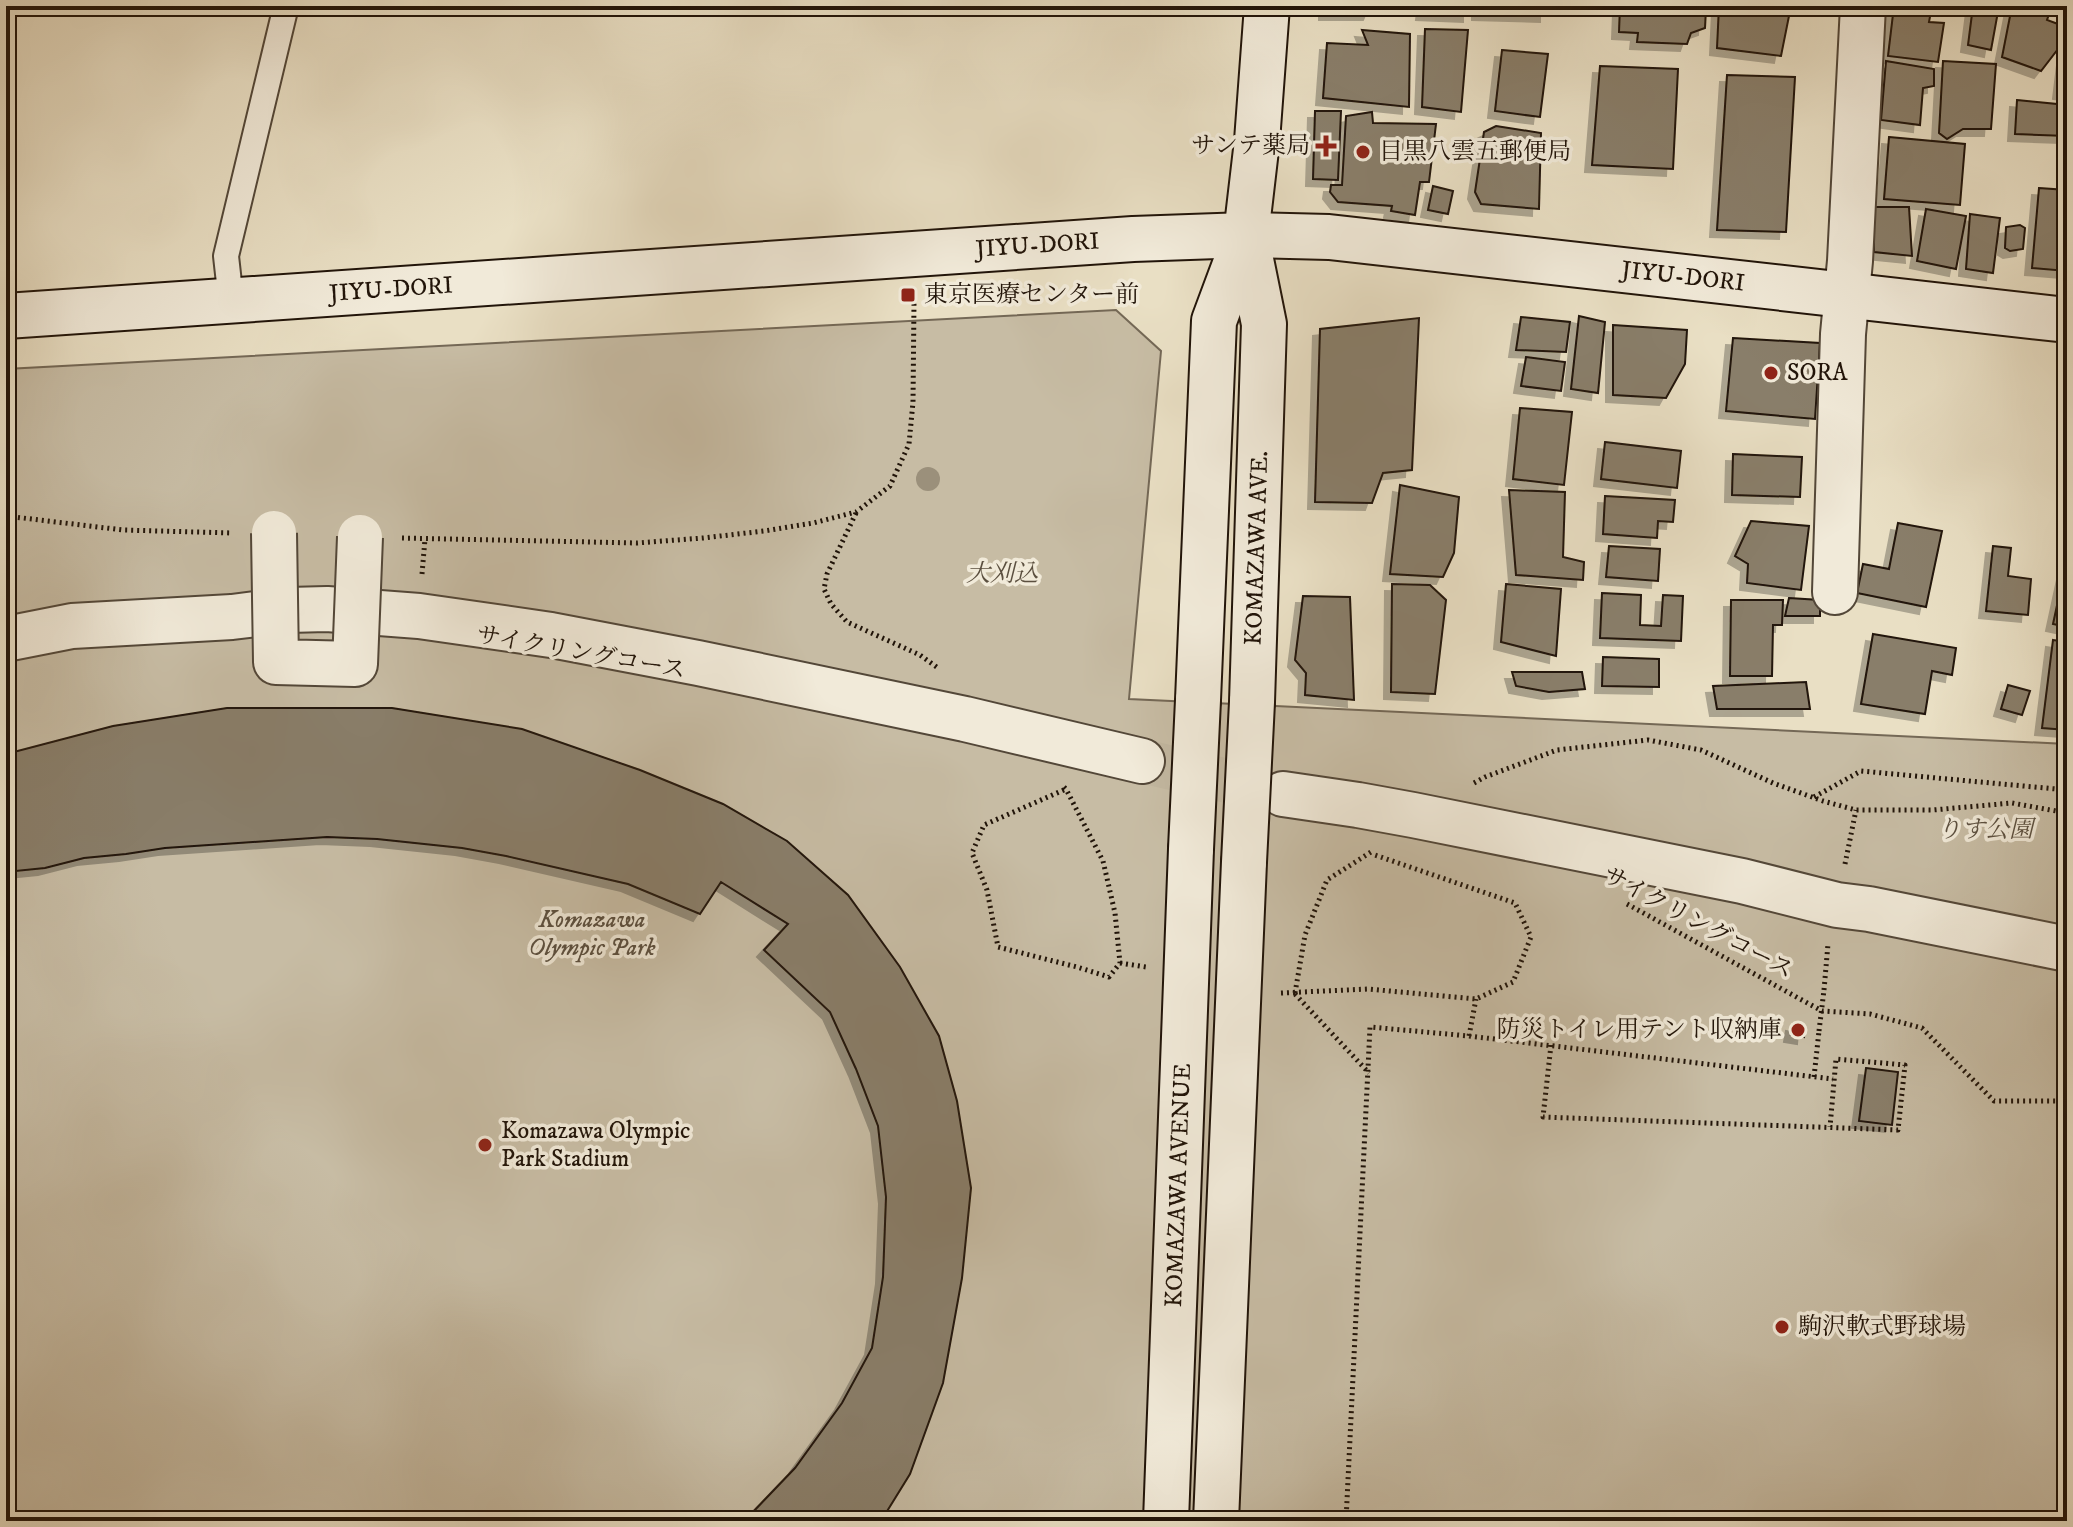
<svg xmlns="http://www.w3.org/2000/svg" width="2073" height="1527" viewBox="0 0 2073 1527" font-family="'IM FELL DW Pica','Noto Serif JP',serif">
	<defs>
		<filter id="shadow"><feDropShadow dx="-7" dy="7" stdDeviation="0" flood-color="#0004"/></filter>
	</defs>
	<rect width="100%" height="100%" fill="#e9dfc4"/>
	<filter id="stains"><feTurbulence type="fractalNoise" baseFrequency=".0025" numOctaves="4"/><feColorMatrix values="0 0 0 0 .2 0 0 0 0 .09 0 0 0 0 .02 0 0 0 .5 -.17"/></filter>
	<radialGradient id="worn" r=".72"><stop offset=".6" stop-color="#630" stop-opacity="0"/><stop offset="1" stop-color="#630" stop-opacity=".3"/></radialGradient>
	<!-- green -->
	<path fill="#c7bca4" stroke="#746856" stroke-width="2" d="M1116,310L1161,351L1129,699L2067,744V1521H6V369Z"/>
	<!-- building -->
	<path fill="#897e6a" stroke="#211409" stroke-width="2" filter="url(#shadow)" d="M1326,6H1373L1370,13H1326Z
		M1424,6H1470V15L1423,13Z
		M1479,6H1547V15L1479,13Z
		M1620,6H1671L1706,9L1705,28L1691,33L1687,44L1637,42L1638,33L1619,32Z
		M1719,6H1791L1781,56L1717,48Z
		M1894,6H1932L1929,22L1944,23L1938,62L1888,56Z
		M1973,6H1999L1991,50L1968,45Z
		M2012,6H2052L2047,20L2058,24V49L2041,71L2002,57Z
		M1425,29L1468,30L1461,112L1422,107Z
		M1362,30L1410,34L1409,107L1323,98L1327,43L1368,45Z
		M2067,33V93L2060,92Z
		M1502,50L1548,54L1540,117L1495,111Z
		M1886,61L1934,69V86L1923,88L1920,125L1881,120Z
		M1943,61L1996,64L1991,129H1963L1947,139L1939,133Z
		M1600,66L1678,69L1673,169L1592,165Z
		M1727,75L1795,77L1786,232L1717,230Z
		M2017,100L2067,105V136L2015,134Z
		M1315,111H1341L1338,180L1313,179Z
		M1372,112L1373,123L1436,124L1429,182H1420L1415,215L1391,211L1392,206L1338,202L1330,192L1331,185H1342L1346,116Z
		M1496,126L1541,133L1539,209L1481,204L1475,192L1484,132Z
		M1889,137L1965,144L1960,205L1884,199Z
		M1433,186L1453,191L1448,214L1428,210Z
		M2039,188L2067,190V271L2032,268Z
		M1874,207H1909L1912,256L1874,252Z
		M1926,209L1966,216L1956,269L1917,261Z
		M1970,214L2000,218L1993,273L1966,269Z
		M2020,225L2025,228L2023,249L2010,251L2005,248L2006,227Z
		M1579,316L1605,322L1598,393L1571,389Z
		M1521,317L1570,322L1566,352L1516,350Z
		M1419,318L1412,470L1383,473L1372,503L1315,502L1320,329Z
		M1613,325L1687,330L1685,364L1666,398L1613,395Z
		M1733,338L1820,343L1815,419L1726,411Z
		M1526,357L1565,362L1561,391L1521,386Z
		M1520,408L1572,412L1564,485L1513,479Z
		M1605,442L1681,451L1677,488L1601,479Z
		M1733,454L1802,457L1800,497L1732,495Z
		M1400,485L1459,497L1454,553L1443,577L1390,574Z
		M1509,490L1565,492L1563,557L1584,562L1583,580L1516,575Z
		M1605,496L1675,500L1673,522L1658,521L1657,538L1603,534Z
		M1751,521L1809,526L1801,590L1747,583L1748,564L1735,556Z
		M1898,523L1942,531L1926,607L1857,593L1863,564L1889,569Z
		M1609,546L1660,549L1658,581L1606,577Z
		M1993,546L2011,548L2008,576L2031,579L2028,615L1986,611Z
		M2067,559V627L2053,624Z
		M1392,584L1430,585L1446,600L1435,694L1391,692Z
		M1506,584L1561,589L1556,656L1501,642Z
		M1602,593L1641,595L1640,625L1661,626L1663,595L1683,596L1681,641L1600,638Z
		M1303,596L1350,597L1354,700L1305,695L1306,673L1295,660Z
		M1789,598L1820,600V616H1785Z
		M1731,600H1783L1782,625H1773L1772,676H1730Z
		M1873,634L1956,648L1952,675L1932,671L1925,714L1861,704Z
		M2053,640L2067,642V730L2042,728Z
		M1603,657L1659,659V687L1602,686Z
		M1512,672H1582L1585,689L1549,692L1516,686Z
		M1806,682L1810,709H1717L1713,686Z
		M2008,685L2030,691L2022,715L2001,709Z
		M227,708H392L522,729L640,770L723,804L787,841L848,895L900,967L939,1036L957,1101L971,1188L962,1278L943,1383L910,1474L881,1521H756L752,1513L795,1468L842,1403L872,1348L883,1277L886,1197L878,1126L856,1069L830,1012L764,950L788,924L721,882L700,914L628,884L506,856L462,848L377,839L327,837L165,848L126,854L84,858L45,868L6,872V754L113,726Z
		M1793,1024L1805,1026L1804,1037L1791,1035Z
		M1866,1068L1898,1072L1892,1125L1859,1121Z"/>
	<g fill="none" stroke-linecap="round" stroke-linejoin="round">
		<!-- street-tunnel -->
		<path stroke="#c1b69f" stroke-width="44" stroke-dasharray="44 22" stroke-linecap="butt" d="M1142,761L1283,794"/>
		<defs>
			<path id="lane" d="M231,301L226,256L286,6"/>
			<path id="street" d="M1835,592L1843,334L1850,261L1863,6
				M6,639L72,626L232,617L288,610L327,609L419,616L551,635L698,663L965,719L1142,761
				M1283,794L1358,805L1413,815L1742,881L1837,905L1869,909L2067,949"/>
			<g id="secondary">
				<path d="M1246,235L1264,324L1252,702"/>
				<path id="s1" d="M6,316L1133,239L1246,235L1329,237L2067,320"/>
				<path d="M1198,700L1214,321L1246,235L1257,141L1267,6"/>
				<path id="s2" d="M1166,1521L1191,849"/>
				<path d="M1216,1521L1244,862"/>
			</g>
		</defs>
		<!-- lane casing -->
		<use href="#lane" stroke="#534738" stroke-width="28"/>
		<!-- street casing -->
		<use href="#street" stroke="#534738" stroke-width="48"/>
		<!-- secondary casing -->
		<use href="#secondary" stroke="#211409" stroke-width="48"/>
		<!-- path -->
		<path stroke="#211409" stroke-width="5" stroke-dasharray="2 4" stroke-linecap="butt" d="M856,513L827,574L824,589L831,604L847,622L920,655L938,668
			M6,516L123,530L232,533
			M402,538L637,543L703,538L764,531L813,523L856,512L890,486L909,444L913,402L914,303
			M422,574L425,539
			M1474,783L1485,777L1557,750L1648,740L1701,750L1773,783L1823,801L1856,810H1933L2012,803L2067,813
			M1064,787L1066,789L1103,861L1115,913L1120,963L1109,977L1077,967L998,947L987,890L972,853L984,825L1066,789
			M1814,797L1861,771L2067,790
			M1845,864L1856,810
			M1627,904L1822,1011L1870,1014L1922,1028L1994,1101H2067
			M1120,963L1146,967
			M1824,990L1828,944
			M1281,993L1368,989L1476,999L1513,982L1531,937L1515,903L1372,854
			M1295,993L1305,935L1327,880L1371,852
			M1295,994L1369,1073
			M1469,1036L1476,999
			M1551,1045L1543,1117L1898,1130L1905,1065L1836,1059L1830,1127
			M1814,1077L1819,1031
			M883,1521V1517
			M1346,1521L1370,1027L1469,1036L1833,1079"/>
		<!-- lane -->
		<use href="#lane" stroke="#f1ead9" stroke-width="24"/>
		<!-- street -->
		<use href="#street" stroke="#f1ead9" stroke-width="44"/>
		<!-- secondary -->
		<use href="#secondary" stroke="#f1ead9" stroke-width="44"/>
		<defs>
			<path id="street-bridge" d="M274,533L276,662L355,664L360,537"/>
			<path id="secondary-bridge" d="M1191,849L1198,700
				M1244,862L1252,702"/>
		</defs>
		<!-- street-bridge casing -->
		<use href="#street-bridge" stroke="#534738" stroke-width="48" stroke-linecap="butt"/>
		<!-- secondary-bridge casing -->
		<use href="#secondary-bridge" stroke="#211409" stroke-width="48" stroke-linecap="butt"/>
		<!-- path-bridge -->
		<path stroke="#211409" stroke-width="5" stroke-dasharray="2 4" stroke-linecap="butt" d="M1819,1031L1824,990"/>
		<!-- street-bridge -->
		<use href="#street-bridge" stroke="#f1ead9" stroke-width="44"/>
		<!-- secondary-bridge -->
		<use href="#secondary-bridge" stroke="#f1ead9" stroke-width="44"/>
	</g>
	<!-- trees -->
	<circle fill="#9b907b" cx="928" cy="479" r="12"/>
	<!-- markers -->
	<g fill="#8f2418" stroke="#f1ead9" stroke-width="3">
		<path d="M1322 134h8v8h8v8h-8v8h-8v-8h-8v-8h8z"/>
		<circle cx="1363" cy="152" r="8"/>
		<rect x="900" y="287" width="16" height="16" rx="4"/>
		<circle cx="1771" cy="373" r="8"/>
		<circle cx="1798" cy="1030" r="8"/>
		<circle cx="485" cy="1145" r="8"/>
		<circle cx="1782" cy="1327" r="8"/>
	</g>
	<g text-anchor="middle" dominant-baseline="central" stroke-width="7" stroke-linejoin="round" paint-order="stroke">
		<!-- poi labels -->
		<g font-size="24" fill="#211409" stroke="#f1ead9" text-anchor="start">
			<text x="1310" y="146" text-anchor="end">サンテ薬局</text>
			<text x="1379" y="152">目黒八雲五郵便局</text>
			<text x="924" y="295">東京医療センター前</text>
			<text x="1787" y="373">SORA</text>
			<text x="1782" y="1030" text-anchor="end">防災トイレ用テント収納庫</text>
			<text x="501" y="1131">Komazawa Olympic<tspan x="501" dy="28">Park Stadium</tspan></text>
			<text x="1798" y="1327">駒沢軟式野球場</text>
		</g>
		<!-- street labels -->
		<g font-size="24" fill="#211409" stroke="#f1ead9">
			<text stroke="none"><textPath href="#s1" startOffset="1034">JIYU-DORI</textPath></text>
			<text stroke="none"><textPath href="#s1" startOffset="1682">JIYU-DORI</textPath></text>
			<text stroke="none"><textPath href="#s1" startOffset="386">JIYU-DORI</textPath></text>
			<text transform="translate(1257 548) rotate(-88)">KOMAZAWA AVE.</text>
			<text transform="translate(581 653) rotate(10)">サイクリングコース</text>
			<text transform="translate(1698 923) rotate(28)">サイクリングコース</text>
			<text stroke="none"><textPath href="#s2" startOffset="336">KOMAZAWA AVENUE</textPath></text>
		</g>
		<!-- park labels -->
		<g font-size="24" font-style="italic" fill="#5b4f3f" stroke="#f1ead9">
			<text x="1002" y="574">大刈込</text>
			<text x="1985" y="830">りす公園</text>
			<text x="592" y="920">Komazawa<tspan x="592" dy="28">Olympic Park</tspan></text>
		</g>
	</g>
	<!-- margin -->
	<rect width="2073" height="1527" fill="none" stroke="#e9dfc4" stroke-width="32"/>
	<rect x="8" y="8" width="2057" height="1511" fill="none" stroke="#211409" stroke-width="4"/>
	<rect x="16" y="16" width="2041" height="1495" fill="none" stroke="#211409" stroke-width="2"/>
	<rect width="100%" height="100%" filter="url(#stains)"/>
	<rect width="100%" height="100%" fill="url(#worn)"/>
</svg>
